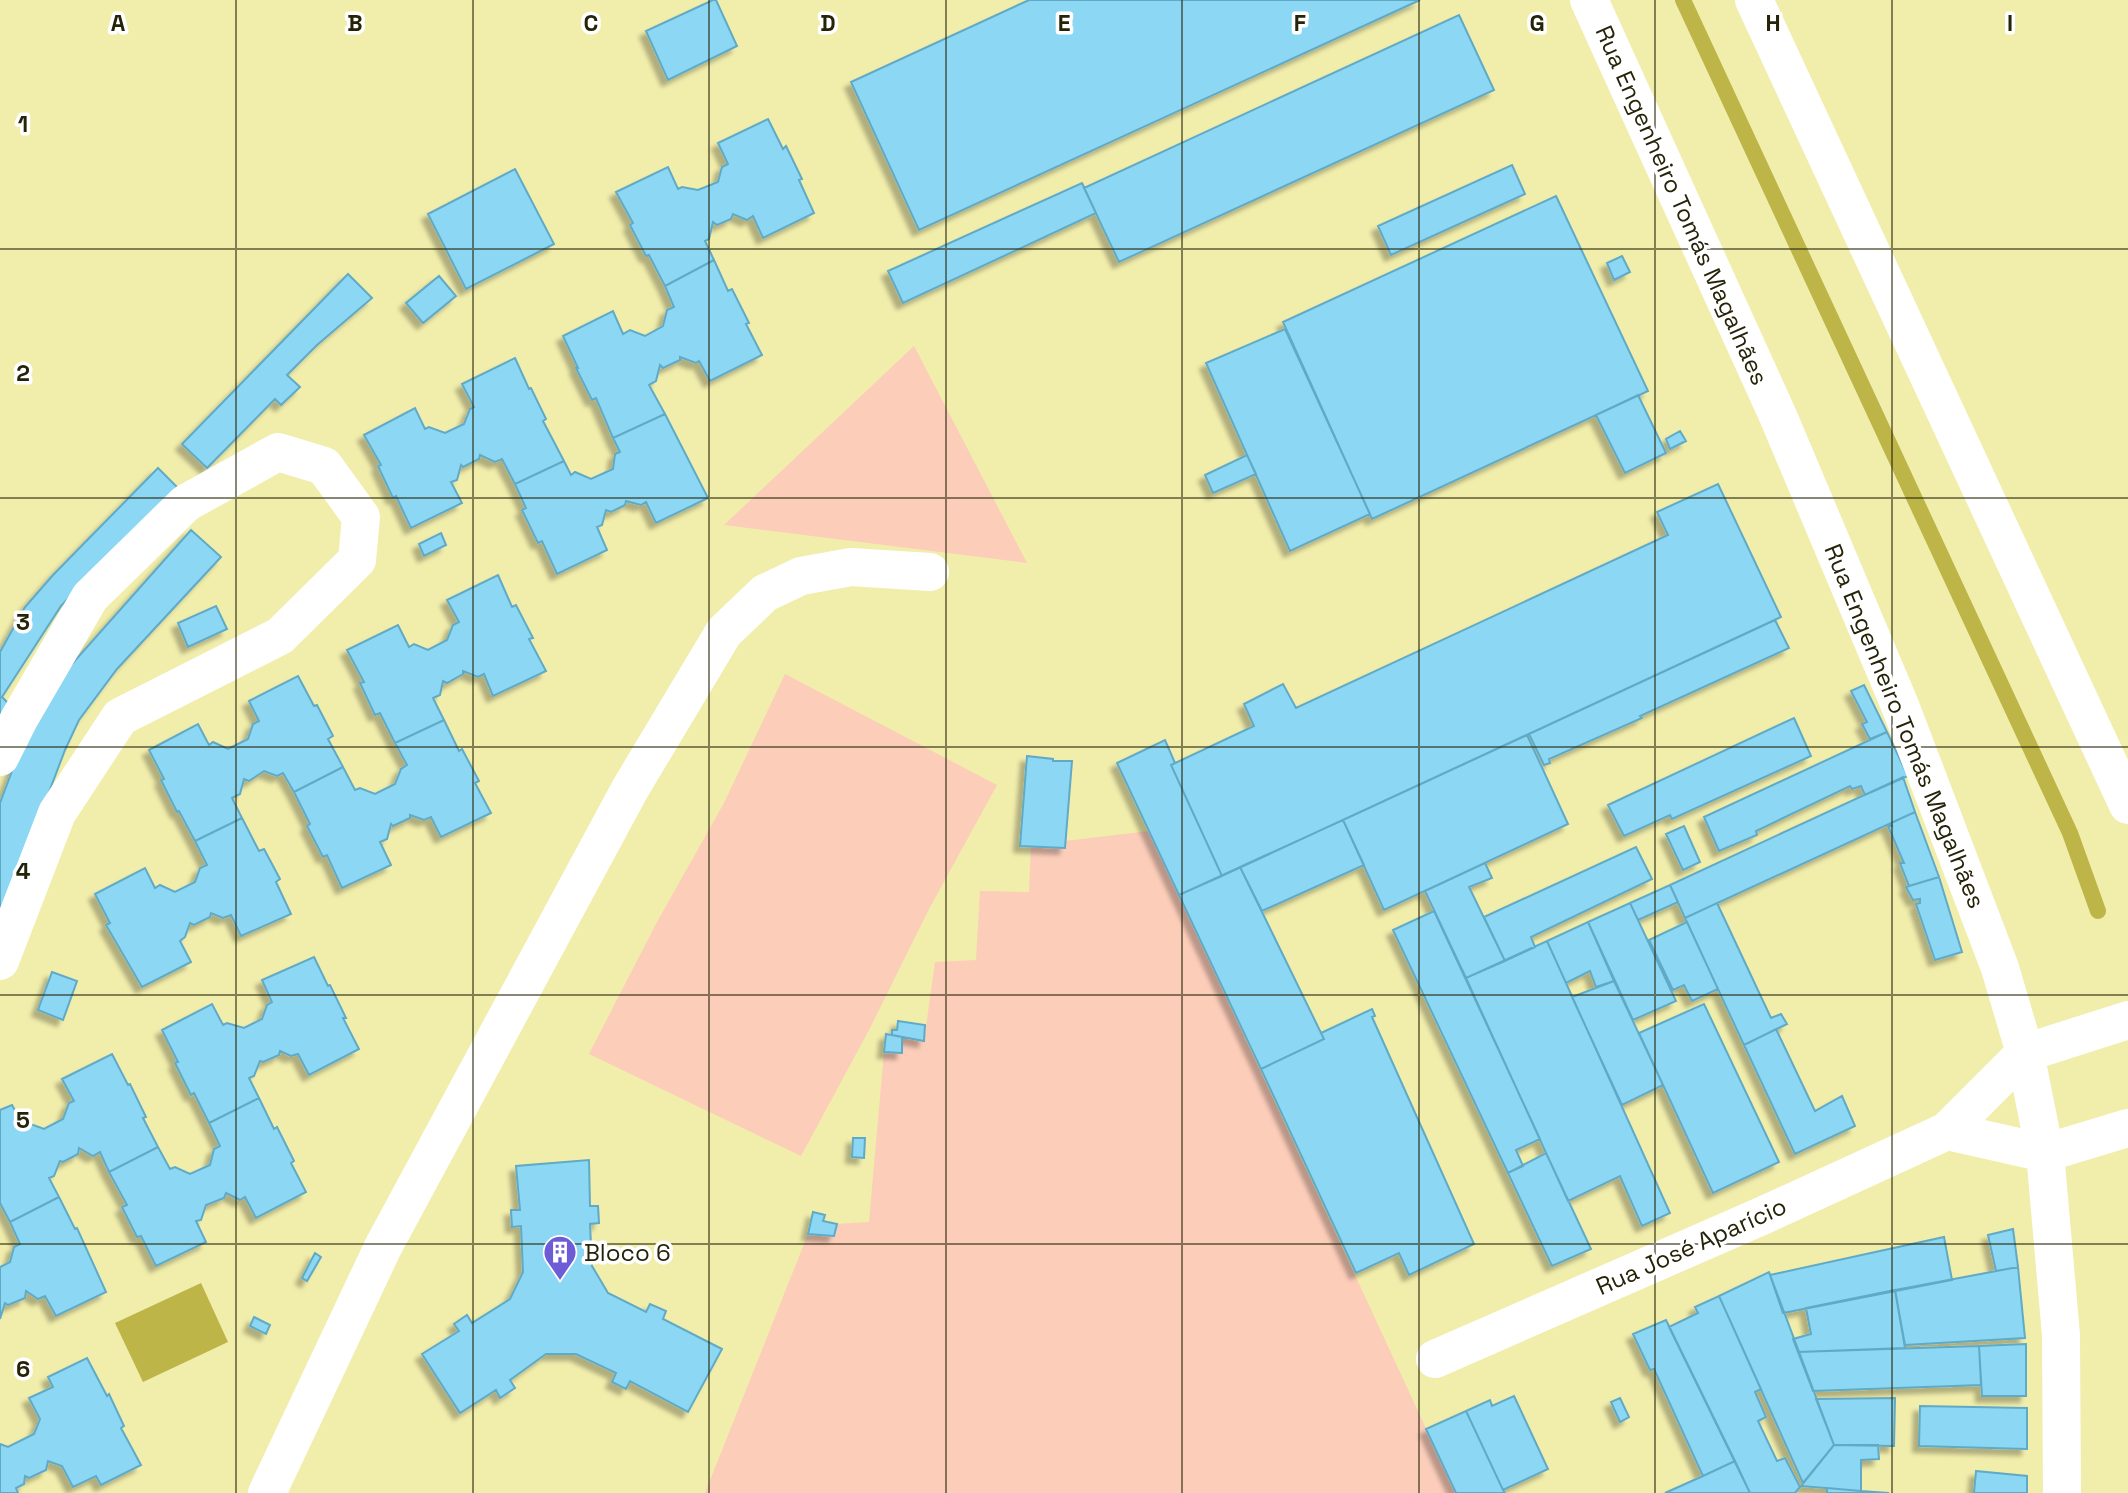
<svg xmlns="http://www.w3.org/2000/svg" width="2128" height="1493" viewBox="0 0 2128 1493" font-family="'Space Grotesk',sans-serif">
	<defs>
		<filter id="shadow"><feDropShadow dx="-6" dy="6" stdDeviation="2" flood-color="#0004"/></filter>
	</defs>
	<rect width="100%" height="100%" fill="#f1edab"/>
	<!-- green -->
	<path fill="#fccdb9" d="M914,346L1027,563L724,525Z
		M785,674L997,785L929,909L869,1030L801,1156L589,1054L657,922L724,803Z
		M1149,831L1456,1493H705L808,1234L834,1236L837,1224L869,1222L884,1052L902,1053V1037L924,1041L935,962L976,960L980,891L1029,892L1031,845Z"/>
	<!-- water -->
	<path fill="#beb548" d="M201,1283L228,1342L143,1382L115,1323Z"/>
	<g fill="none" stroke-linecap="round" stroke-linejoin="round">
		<!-- stream -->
		<path stroke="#beb548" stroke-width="16" d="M1683,0L2070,833L2098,911"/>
	</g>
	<!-- building -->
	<path fill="#8cd7f4" stroke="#60aac6" stroke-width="2" filter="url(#shadow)" d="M713,0H716L737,46L668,80L646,31Z
		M1029,0H1420L919,230L851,82Z
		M1459,15L1494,90L1119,262L1084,188Z
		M768,119L783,149L786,146L802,179L799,180L814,213L763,238L753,216L747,220L733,214L731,219L717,225L713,222L709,239L705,241L714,260L665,286L649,255L646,256L630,225L633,223L616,192L668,167L678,189L682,187L698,190L718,182L722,167L728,164L718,143Z
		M1512,165L1525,194L1391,255L1378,226Z
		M515,169L554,244L466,289L428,214Z
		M1082,183L1096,213L903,303L888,271Z
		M1556,196L1648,391L1372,519L1283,322Z
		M1622,256L1630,272L1614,280L1607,263Z
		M714,260L728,291L732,289L749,323L746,324L762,355L710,381L699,361L696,363L680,357V360L663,368L660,365L656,381L649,385L665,414L613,438L596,398L592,400L576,368H578L563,336L613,311L623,334L630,330L645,336L663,326L667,310L674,307L665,286Z
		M348,274L372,298L317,345L287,375L300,387L281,405L275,399L207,468L182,444Z
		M439,276L456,296L423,323L406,303Z
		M1285,329L1370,514L1290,551L1206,363Z
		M515,358L529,389L531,388L546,419L543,421L564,461L515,484L502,459L495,462L480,455L479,459L463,467L461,465L457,480L451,482L462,503L411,528L396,496L393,498L378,466L381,465L364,435L415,408L425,429L429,427L445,433L464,424L470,409L474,407L462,384Z
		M1638,395L1666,453L1625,473L1596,415Z
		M665,414L708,498L656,523L646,502L641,505L626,501L625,505L611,512L606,510L602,525L597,527L607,550L557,574L542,541L538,543L522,510L526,508L515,484L564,461L571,475L575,472L591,479L613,469L615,454L620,452L613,438Z
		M1680,431L1686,441L1670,449L1666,439Z
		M1247,455L1256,474L1213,493L1205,475Z
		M158,468L177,487L61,606L2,697L11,706L0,724V652L25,607L53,575Z
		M1718,484L1781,617L1222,876L1171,765L1254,726L1244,704L1283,684L1296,708L1668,535L1657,512Z
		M191,530L221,557L117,669L79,720L65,750L0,921V803L18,755L47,692Z
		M441,533L446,545L424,556L419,544Z
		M498,575L512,607L516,605L533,638L529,639L546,671L493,696L484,674L478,677L463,671V674L447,683L443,681L440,695L433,698L444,720L395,743L380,713L375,715L360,683L364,682L347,650L398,625L409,647L414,644L428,650L447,640L453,625L459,622L447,600Z
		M216,606L227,629L188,647L178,623Z
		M1775,620L1789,648L1640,716L1642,718L1549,759L1550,763L1544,765L1529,734Z
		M298,676L314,706L317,705L333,736L328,739L343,767L294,792L283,773L277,776L264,771L249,781L244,779L240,794L232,798L242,818L195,841L179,811L177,812L161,780L164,779L149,750L198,724L209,745L213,742L228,749L248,739L253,724L259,721L249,701Z
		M1864,685L1887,732L1870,739L1862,724L1867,722L1851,691Z
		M1794,718L1811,756L1672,819L1670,815L1624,836L1608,805Z
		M444,720L459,751L462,749L479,781L475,783L491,813L441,837L431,817L424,820L410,815V818L393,826L391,824L387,839L380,842L391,865L342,888L327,855L323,857L307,826L310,824L294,792L343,767L355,790L360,788L375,794L395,784L401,769L407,765L395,743Z
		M1887,732L1908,776L1865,795L1861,786L1852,789L1850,786L1756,831L1757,835L1719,851L1704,817Z
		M1527,735L1568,824L1384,910L1343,820Z
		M1165,740L1175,763L1171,765L1222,876L1179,895L1117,763Z
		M1027,756L1053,759V761H1072L1065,848L1020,846Z
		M1903,777L1915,812L1685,918L1670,885Z
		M1915,812L1939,877L1909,886L1900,863H1904L1888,826H1892L1891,823Z
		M242,818L259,851L264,849L280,879L276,882L291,914L241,936L231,915L223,918L211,913L210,917L194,925L190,923L185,937L180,941L191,962L142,987L106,925L110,923L95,894L145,868L155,888L160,885L175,892L195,882L200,868L207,865L195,841Z
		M1343,820L1364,865L1262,911L1240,867Z
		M1684,826L1700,862L1683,870L1666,834Z
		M1636,847L1652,879L1531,937L1535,947L1505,961L1484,917Z
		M1485,863L1492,878L1469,887L1505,961L1466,978L1425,891Z
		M1240,867L1324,1039L1261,1069L1179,895Z
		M1939,877L1962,952L1935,960L1916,904L1920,903V899L1913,900L1906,887Z
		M1670,885L1678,902L1638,920L1630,903Z
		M1630,903L1676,1001L1633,1020L1588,922Z
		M1717,903L1771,1018L1781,1014L1787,1024L1744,1045L1685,918Z
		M1434,911L1540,1139L1516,1150L1523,1166L1508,1173L1393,930Z
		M1588,922L1614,981L1596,987L1590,971L1566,983L1547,941Z
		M1687,922L1718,989L1692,1001L1684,985L1673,990L1649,940Z
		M1547,941L1670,1213L1642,1226L1620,1176L1568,1201L1466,978Z
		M314,957L328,986L330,985L346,1018H343L359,1049L309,1075L298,1054L291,1056L280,1051L279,1055L263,1062L260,1061L254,1076L249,1078L259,1098L209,1123L194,1093L191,1095L175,1063L178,1062L162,1030L212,1004L223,1025L227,1023L244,1028L262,1019L267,1005L272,1002L262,980Z
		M52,972L77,981L63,1020L38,1010Z
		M1614,981L1663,1085L1622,1105L1572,997Z
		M1704,1004L1779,1162L1713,1193L1639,1033Z
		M1372,1009L1375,1016L1372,1017L1474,1244L1409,1275L1399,1253L1356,1273L1261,1069L1324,1039L1321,1033Z
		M898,1021L925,1025L924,1041L892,1035V1030H897Z
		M1776,1029L1815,1111L1842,1096L1855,1126L1795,1154L1744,1045Z
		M886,1034L902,1037V1053L884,1052Z
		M112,1054L128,1085L130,1084L146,1117L143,1118L158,1147L109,1172L100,1152L93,1156L79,1148L78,1154L63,1162L60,1161L54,1176L49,1178L59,1197L10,1222L0,1203V1110L12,1105L23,1125L28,1123L44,1129L63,1119L69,1103L74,1101L62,1079Z
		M259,1098L274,1129L277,1127L294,1161L291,1163L306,1192L256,1218L245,1197L240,1200L226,1193L224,1198L206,1205L201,1220L196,1221L206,1242L156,1266L141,1236L137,1237L122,1207L127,1205L109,1172L158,1147L170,1169L175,1167L190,1174L210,1165L214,1149L220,1146L209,1123Z
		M853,1138H865L864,1158L852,1157Z
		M1546,1153L1591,1249L1552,1266L1508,1173Z
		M589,1160L590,1206H598L599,1223L590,1224L592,1266L608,1293L646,1312L650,1304L666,1311L663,1319L722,1349L688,1412L630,1381L626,1389L612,1382L616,1373L576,1354H546L510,1380L515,1388L500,1398L496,1390L460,1413L422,1354L459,1331L454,1324L467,1315L472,1323L510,1299L523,1272L521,1226L512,1227L511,1210H520L516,1166Z
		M59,1197L75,1229L77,1228L106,1292L56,1316L45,1296L38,1299L26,1291L25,1298L8,1305L5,1303L0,1319V1267L10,1262L14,1247L20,1244L10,1222Z
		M813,1212L825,1215L823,1221L837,1224L834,1236L808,1234Z
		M2013,1229L2018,1267L1996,1271L1988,1235Z
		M1944,1237L1952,1280L1783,1313L1770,1275Z
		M315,1253L321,1257L307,1281L302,1278Z
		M2018,1267L2025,1338L1905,1345L1895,1290Z
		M1769,1272L1834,1445L1803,1483L1719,1296Z
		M1895,1290L1905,1348L1798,1352L1793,1339L1811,1334L1806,1308Z
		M1719,1296L1761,1389L1755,1392L1766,1417L1758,1421L1777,1461L1785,1458L1800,1487L1795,1493H1750L1669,1327L1698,1313L1695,1307Z
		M254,1317L270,1325L266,1334L250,1326Z
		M1666,1320L1735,1461L1703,1476L1654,1369L1650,1370L1633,1334Z
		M2026,1344V1396H1982L1979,1346Z
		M1979,1346L1981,1385L1813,1391L1798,1352Z
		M87,1358L107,1396L109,1394L124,1426L121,1428L141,1465L101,1485L96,1476L73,1487L62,1466L48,1461L46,1470L29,1478L25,1476L24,1484L16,1488L18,1493H0V1444L8,1447L34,1434L40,1419L29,1398L53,1387L48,1377Z
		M1514,1396L1548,1469L1503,1490L1466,1411L1490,1400L1492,1406Z
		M1620,1398L1629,1417L1620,1422L1611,1402Z
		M1895,1398L1894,1446L1834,1445L1816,1399Z
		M1920,1406L2027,1408V1449L1919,1446Z
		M1466,1411L1503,1490L1505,1493H1456L1426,1429Z
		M1834,1445H1878L1879,1459L1861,1460V1491L1801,1486Z
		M1735,1461L1750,1493H1665L1703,1476Z
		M1976,1471L2027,1476V1493H1974Z
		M1827,1488L1861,1491L1889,1493H1827Z"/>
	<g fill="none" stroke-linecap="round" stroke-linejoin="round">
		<!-- minor -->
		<path stroke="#fff" stroke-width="38" d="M1589,0L1778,416L1901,708L2000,968L2025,1053L2045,1153L2061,1335L2062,1493
			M1754,0L2128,805
			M0,757L19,719L90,597L186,503L278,452L324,466L361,517L357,560L280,636L120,717L57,813L0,961
			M1947,1131L2045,1153L2128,1128
			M1435,1359L1764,1215L1947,1131L2025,1053L2128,1020
			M267,1493L383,1247L630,789L724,632L765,593L801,576L851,567L930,572"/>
	</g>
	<!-- grid -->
	<path fill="none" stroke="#252308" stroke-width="2" stroke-opacity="0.55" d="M236,0V1493M473,0V1493M709,0V1493M946,0V1493M1182,0V1493M1419,0V1493M1655,0V1493M1892,0V1493M0,249H2128M0,498H2128M0,747H2128M0,995H2128M0,1244H2128"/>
	<!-- icons -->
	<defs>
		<symbol id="building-pin" viewBox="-11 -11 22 30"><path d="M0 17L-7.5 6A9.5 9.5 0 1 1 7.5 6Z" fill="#6c5dd7" stroke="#fff"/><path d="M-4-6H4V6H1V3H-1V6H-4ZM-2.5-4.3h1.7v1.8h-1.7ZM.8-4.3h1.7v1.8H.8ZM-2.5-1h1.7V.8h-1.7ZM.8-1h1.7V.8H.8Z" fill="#fff"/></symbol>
	</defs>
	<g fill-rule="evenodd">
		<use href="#building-pin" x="541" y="1233" width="38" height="52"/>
	</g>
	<g text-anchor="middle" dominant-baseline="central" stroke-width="7" stroke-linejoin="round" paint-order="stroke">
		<!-- street labels -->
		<g font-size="24" fill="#252308" stroke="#fff">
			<text transform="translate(1682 205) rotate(66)">Rua Engenheiro Tomás Magalhães</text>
			<text transform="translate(1905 726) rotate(68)">Rua Engenheiro Tomás Magalhães</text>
			<text transform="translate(1691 1246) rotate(-24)">Rua José Aparício</text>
		</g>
		<!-- poi labels -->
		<g font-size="24" fill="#252308" stroke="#fff" text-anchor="start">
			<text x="584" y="1252">Bloco 6</text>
		</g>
	</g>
	<g font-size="23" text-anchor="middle" font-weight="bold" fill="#252308" stroke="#fff" stroke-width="7" stroke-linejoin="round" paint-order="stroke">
		<text x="118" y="31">A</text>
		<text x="355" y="31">B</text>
		<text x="591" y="31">C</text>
		<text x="828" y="31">D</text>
		<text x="1064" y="31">E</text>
		<text x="1300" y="31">F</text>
		<text x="1537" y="31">G</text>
		<text x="1773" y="31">H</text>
		<text x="2010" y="31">I</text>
		<text x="23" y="132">1</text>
		<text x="23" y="381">2</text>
		<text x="23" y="630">3</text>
		<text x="23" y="879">4</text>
		<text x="23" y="1128">5</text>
		<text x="23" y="1377">6</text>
	</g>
</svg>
